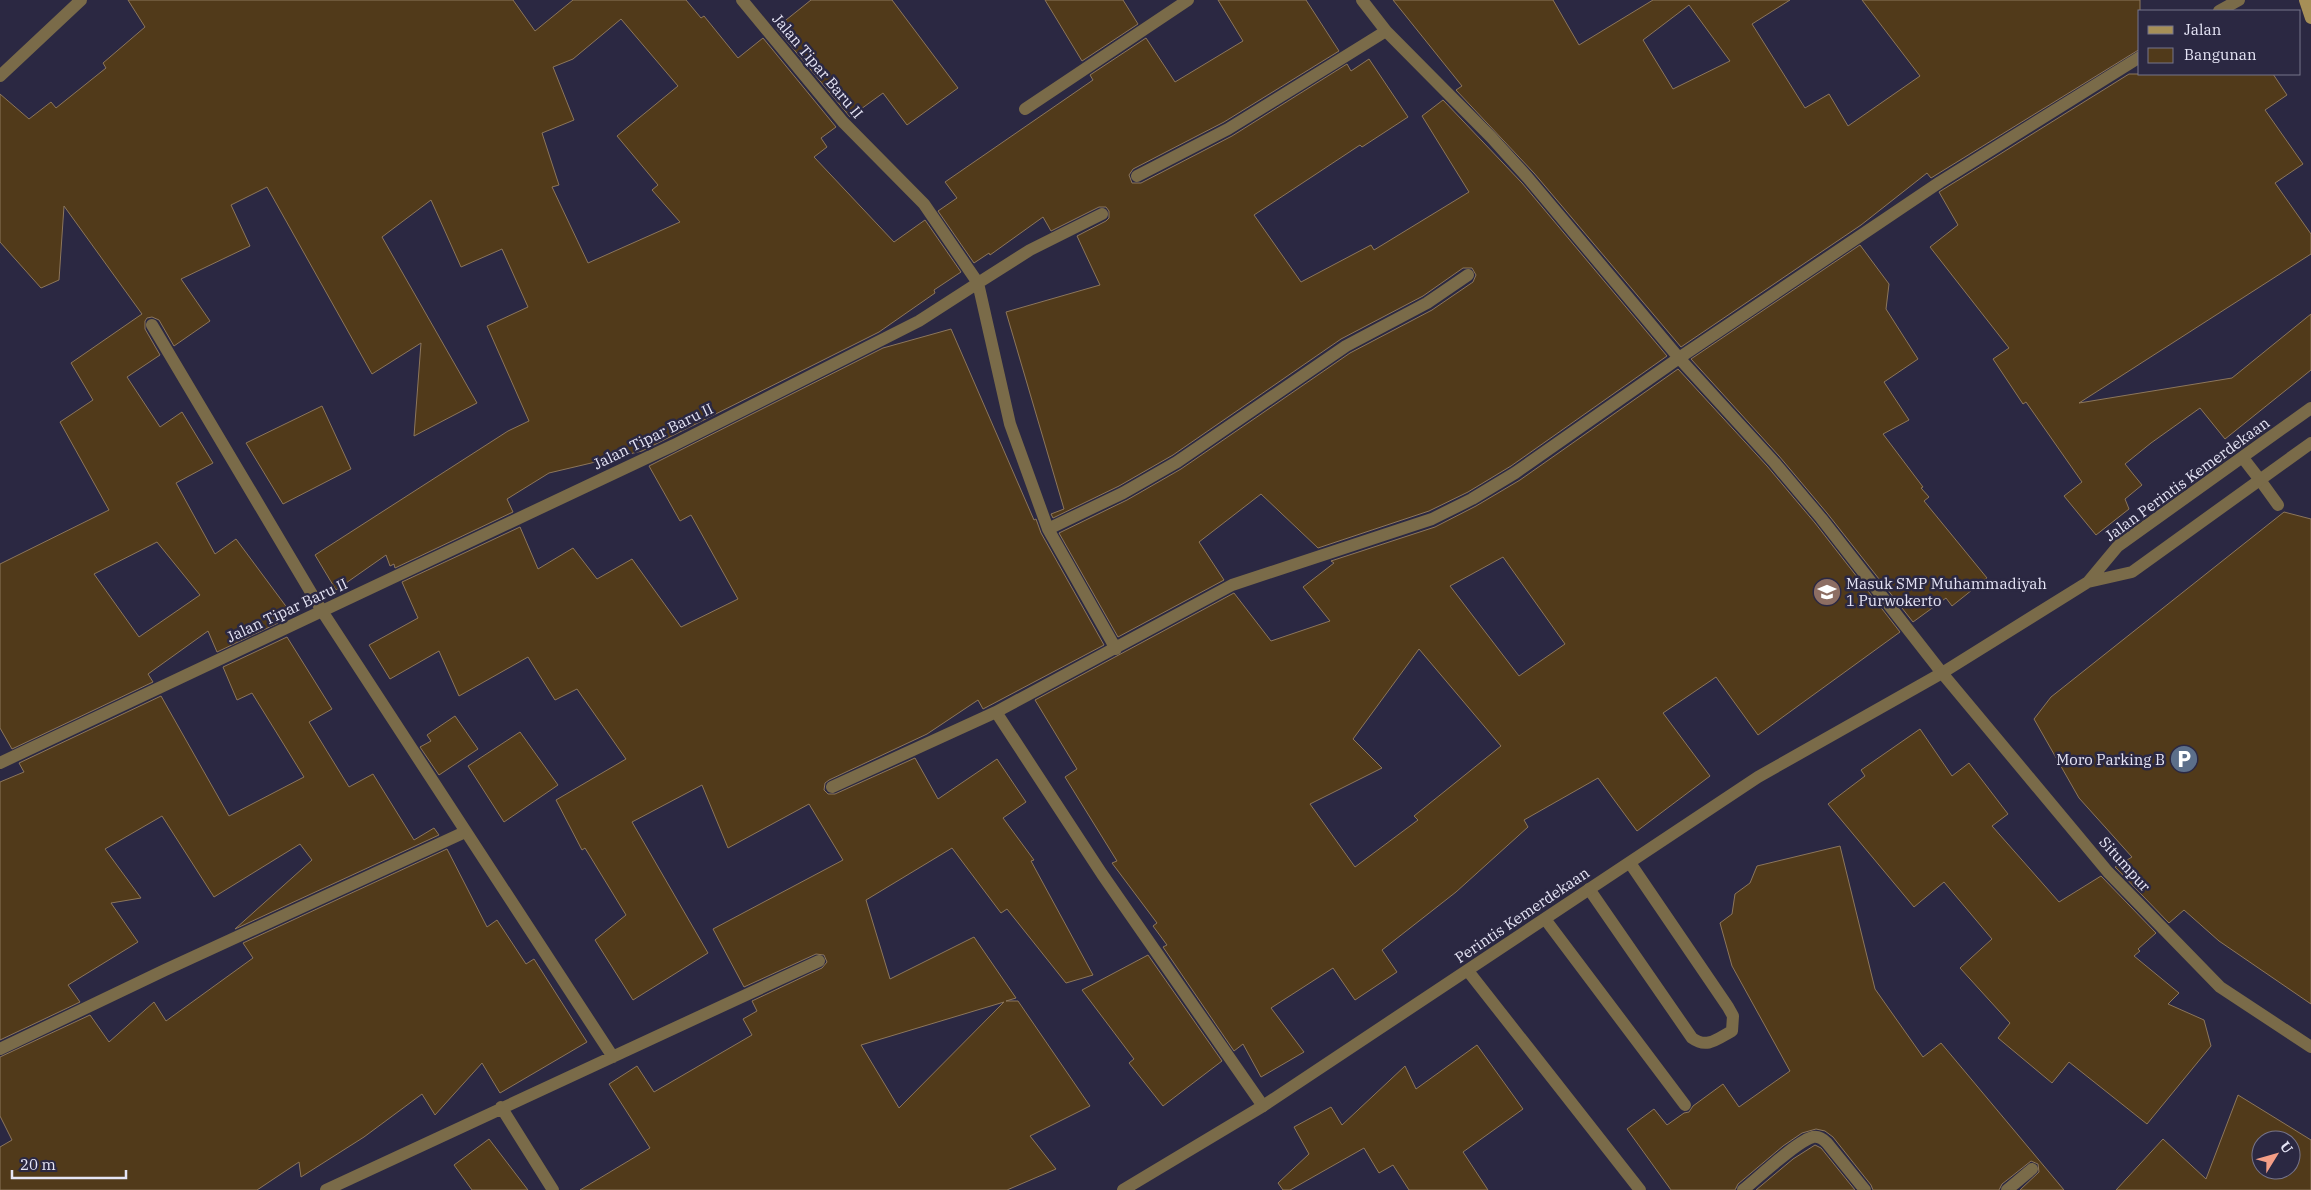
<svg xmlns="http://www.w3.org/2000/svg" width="2311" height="1190" viewBox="0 0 2311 1190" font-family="'IBM Plex Serif',serif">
	<rect width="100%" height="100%" fill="#2b2842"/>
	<!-- building -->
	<path fill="#513a1a" stroke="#8c765b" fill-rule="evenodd" d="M128,0H513L535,31L573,0H686L701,18L704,16L738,58L763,38L836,127L821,138L827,147L814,157L894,242L925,220L961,272L934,290L935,293L879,332L642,451L549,473L507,499L513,512L395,568L394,564L390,566L386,555L336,590L315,555L508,431L529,421L487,326L528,307L502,249L461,267L431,200L382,237L477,403L414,436L421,343L372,374L267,187L231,205L250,246L181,279L210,321L174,346L159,320L152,317L147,318L145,321V329L160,355L127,377L160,427L182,412L213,463L176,483L215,554L236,539L288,609L275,618L278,623L217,652L208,631L148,674L153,682L12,749L0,728V564L109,510L60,422L93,400L71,363L142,314L64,206L59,280L41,288L0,242V94L29,119L51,102L56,108L106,68L103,63L145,27ZM621,19L678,86L617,136L658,185L652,190L680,222L588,263L552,187L559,185L542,133L574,120L553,67L573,59ZM157,542L200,595L139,637L94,574Z
		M811,0H892L958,88L907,125L883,93L850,117L776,28Z
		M1045,0H1123L1138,24L1082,61Z
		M1218,0H1306L1339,51L1224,122L1133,169L1129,175L1132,183H1141L1232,136L1347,64L1351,71L1369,59L1408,117L1362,147L1360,145L1254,215L1301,282L1371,245L1374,250L1469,192L1422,116L1443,100L1522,183L1667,356L1511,466L1468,492L1429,511L1318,548L1261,494L1199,542L1224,580L1118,637L1059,533L1127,500L1181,469L1350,353L1432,310L1473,282L1476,275L1472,268H1463L1423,296L1341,339L1173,455L1119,486L1053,518L1051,514L1064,509L1006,312L1100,285L1077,236L1106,221L1109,218V211L1106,207H1099L1051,231L1043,217L990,255L989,253L974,263L938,211L957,198L945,182L1093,80L1090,75L1146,38L1175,82L1243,41Z
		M1393,0H1553L1579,45L1653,0H1790L1752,24L1805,108L1829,94L1848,126L1920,76L1862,0H2140V49L1931,178L1927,173L1861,225L1681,347L1534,173L1456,90L1462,86ZM1689,5L1730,61L1673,89L1643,40Z
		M2129,74H2273L2287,95L2265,110L2303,164L2275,183L2311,234V254L2079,403L2232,378L2311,314V370L2225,439L2200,408L2151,443L2125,464L2142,485L2125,499L2129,509L2096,535L2064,496L2082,482L2026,402L2023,404L1993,359L2009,348L1930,247L1958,225L1939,192Z
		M1860,245L1889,284L1886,309L1918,359L1884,382L1909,420L1883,434L1923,487L1921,488L1929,497L1924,501L1987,578L1952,606L1946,598L1913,622L1827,513L1779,456L1691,359Z
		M951,329L1034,520L1036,519L1041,533L1104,645L983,709L978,700L927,734L829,780L825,783L824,790L828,794H835L915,758L938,799L997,759L1026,802L1003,818L1034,860L1031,861L1093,975L1066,983L1007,909L1001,913L952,848L866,900L890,979L974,937L1016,998L1006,1001H1018L1090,1106L1030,1136L1056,1169L1007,1190H580L650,1148L609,1084L637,1066L654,1092L752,1035L743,1019L757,1011L752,1001L822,968L827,962L824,955L816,954L744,987L713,929L843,860L809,804L728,848L702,785L632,822L708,953L633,1000L595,940L626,915L585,848L582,850L556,800L626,759L577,689L555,700L528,657L459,696L439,651L390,679L369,645L418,618L402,582L520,527L538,569L573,548L597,579L632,559L681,627L738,599L691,515L680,521L649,466L883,348ZM1004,1002L899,1108L861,1045Z
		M1678,369L1767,466L1815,523L1900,632L1758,735L1716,677L1663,713L1710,776L1637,831L1598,778L1524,820L1528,827L1456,892L1382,950L1397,972L1355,1000L1333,968L1271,1008L1304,1052L1261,1077L1243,1044L1234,1051L1163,947L1167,945L1153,926L1157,923L1112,863L1117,861L1065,777L1077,769L1035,700L1234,593L1271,641L1330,621L1303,587L1334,563L1331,561L1435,527L1476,506L1520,480ZM1503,557L1565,644L1519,676L1450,586ZM1419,649L1501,746L1414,816L1418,820L1355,867L1310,804L1382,768L1353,739Z
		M322,406L351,469L283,504L246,443Z
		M2284,512L2311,519V1004L2219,941L2184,910L2169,923L2115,867L2132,857L2079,798L2034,719L2051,697Z
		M287,637L332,709L309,722L349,787L373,774L414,840L434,828L439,835L235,929L312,860L300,844L214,897L162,816L105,849L141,898L111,903L138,942L68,985L80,1002L0,1040V782L24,772L19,763L161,696L229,816L304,777L252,693L237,700L223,667Z
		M455,716L478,749L439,775L420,747L431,741L427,735Z
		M1920,729L1952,776L1969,763L2008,814L1992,826L2059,902L2101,876L2156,933L2138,949L2140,951L2134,956L2179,993L2168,1004L2204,1020L2211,1046L2147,1124L2069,1062L2052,1083L1998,1038L2010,1023L1960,968L1992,939L1944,882L1914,907L1828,804L1865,776L1861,770Z
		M520,732L558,785L504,822L468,766Z
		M1840,846L1875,989L1923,1057L1941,1043L2064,1190H2020L2039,1172L2038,1164L2031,1161L2002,1184L1999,1190H1873L1871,1185L1833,1137L1825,1131L1816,1129L1802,1133L1783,1146L1738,1184L1735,1190H1671L1627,1129L1654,1109L1667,1125L1684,1113L1689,1112L1693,1106L1723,1084L1739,1107L1790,1071L1732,966L1720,923L1732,914L1735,894L1750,883L1757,866Z
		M447,849L487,927L497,920L526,964L534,959L587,1042L500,1093L482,1063L435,1115L422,1094L364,1137L301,1177L299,1162L257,1190H0V1147L12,1140L0,1116V1057L90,1015L109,1042L154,1002L166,1021L253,958L243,943Z
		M1148,955L1222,1061L1163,1106L1129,1063L1134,1059L1082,990Z
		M1477,1045L1523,1109L1463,1152L1488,1190H1409L1393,1165L1379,1173L1364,1148L1290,1190H1283L1278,1183L1309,1154L1294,1127L1331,1107L1342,1125L1405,1066L1416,1089Z
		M2238,1095L2311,1140V1190H2116L2163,1139L2206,1179ZM2261,1140H2291V1170H2261Z
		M489,1139L528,1190H472L454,1165Z
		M1815,1145L1821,1148L1855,1190H1756L1793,1159Z"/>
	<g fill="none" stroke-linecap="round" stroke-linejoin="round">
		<!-- service -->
		<path stroke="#7a6b49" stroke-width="12" d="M2260,480L2278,505
			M1589,889L1692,1038C1707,1049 1717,1039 1732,1031L1733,1016L1728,1007L1630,863
			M1545,919L1685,1105"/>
		<!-- minor -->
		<path stroke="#7a6b49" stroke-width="12" d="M1362,0L1386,31L1491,137L1528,178L1679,358L1773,461L1821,518L1942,673
			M2219,11L2239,0
			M1025,109L1188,0
			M1137,176L1228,129L1386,31
			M1102,214L1030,250L978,283L1010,424L1048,529L1116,649
			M152,325L322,611L613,1057
			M1048,529L1123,493L1177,462L1346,346L1427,303L1468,275
			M0,763L674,445L919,321L978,283L924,204L843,122L742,0
			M832,787L996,712
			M1468,971L1640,1190
			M0,1049L165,970L465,832
			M1263,1106L1102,874L996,712L1232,585L1432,519L1472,499L1515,473L1679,358L1940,182L2140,57
			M501,1107L553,1190
			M326,1190L819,961
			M1743,1190C1757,1179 1798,1140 1813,1137C1819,1136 1823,1139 1827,1143L1865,1190
			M2007,1190L2032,1169"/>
		<!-- tertiary -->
		<path stroke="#7a6b49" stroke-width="12" d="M0,76L81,0
			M2243,458L2260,480
			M2088,582L2132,572L2311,443
			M1942,673L2108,872L2220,987L2311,1047
			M1123,1190L1263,1106L1758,777L1942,673L2088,582L2118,546L2311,408"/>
		<!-- secondary -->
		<path stroke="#a68f57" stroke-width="12" d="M2305,0L2311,18"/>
	</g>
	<!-- icons -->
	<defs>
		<symbol id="school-disc" viewBox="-11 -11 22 22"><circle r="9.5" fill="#8d6e63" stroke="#2b2842"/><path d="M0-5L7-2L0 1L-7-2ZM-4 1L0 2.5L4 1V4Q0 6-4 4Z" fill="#fff"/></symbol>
		<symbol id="parking-disc" viewBox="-11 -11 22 22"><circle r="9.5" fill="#5c6f8a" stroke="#2b2842"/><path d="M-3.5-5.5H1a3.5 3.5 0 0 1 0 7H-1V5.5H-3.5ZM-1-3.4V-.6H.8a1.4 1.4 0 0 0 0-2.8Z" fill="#fff"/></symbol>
	</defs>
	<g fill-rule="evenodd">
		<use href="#school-disc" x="1811" y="576" width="32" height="32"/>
		<use href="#parking-disc" x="2168" y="743" width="32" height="32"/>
	</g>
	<g text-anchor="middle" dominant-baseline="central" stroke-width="5" stroke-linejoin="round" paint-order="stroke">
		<!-- street labels -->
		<g font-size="15" fill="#e6e5f6" stroke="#2b2842">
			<text transform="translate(818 66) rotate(50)">Jalan Tipar Baru II</text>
			<text transform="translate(653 436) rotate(-26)">Jalan Tipar Baru II</text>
			<text transform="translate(2187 479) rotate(-36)">Jalan Perintis Kemerdekaan</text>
			<text transform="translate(287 610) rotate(-25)">Jalan Tipar Baru II</text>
			<text transform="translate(2125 864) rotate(48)">Situmpur</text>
			<text transform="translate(1522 915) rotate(-34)">Perintis Kemerdekaan</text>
		</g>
		<!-- poi labels -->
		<g font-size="15" fill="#e6e5f6" stroke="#2b2842" text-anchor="start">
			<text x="1846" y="583">Masuk SMP Muhammadiyah<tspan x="1846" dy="17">1 Purwokerto</tspan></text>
			<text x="2165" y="759" text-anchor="end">Moro Parking B</text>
		</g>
	</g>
	<!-- legend -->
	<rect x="2138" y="10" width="162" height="65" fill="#2b2842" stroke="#76748a"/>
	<rect x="2148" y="26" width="25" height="8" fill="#a68f57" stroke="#76748a"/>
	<text x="2184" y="35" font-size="15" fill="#e6e5f6">Jalan</text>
	<rect x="2148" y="48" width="25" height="15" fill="#513a1a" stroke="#76748a"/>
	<text x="2184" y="60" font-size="15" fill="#e6e5f6">Bangunan</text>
	<!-- north arrow -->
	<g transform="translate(2276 1155) rotate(53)"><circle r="24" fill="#2b2842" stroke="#76748a"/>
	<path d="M0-4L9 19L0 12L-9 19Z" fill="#f49e86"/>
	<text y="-8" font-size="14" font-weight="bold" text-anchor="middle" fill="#e6e5f6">U</text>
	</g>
	<!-- scale -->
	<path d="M12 1170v8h114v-8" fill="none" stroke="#e6e5f6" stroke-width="2.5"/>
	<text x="20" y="1170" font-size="15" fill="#e6e5f6" stroke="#2b2842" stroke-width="4" paint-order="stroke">20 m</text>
</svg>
